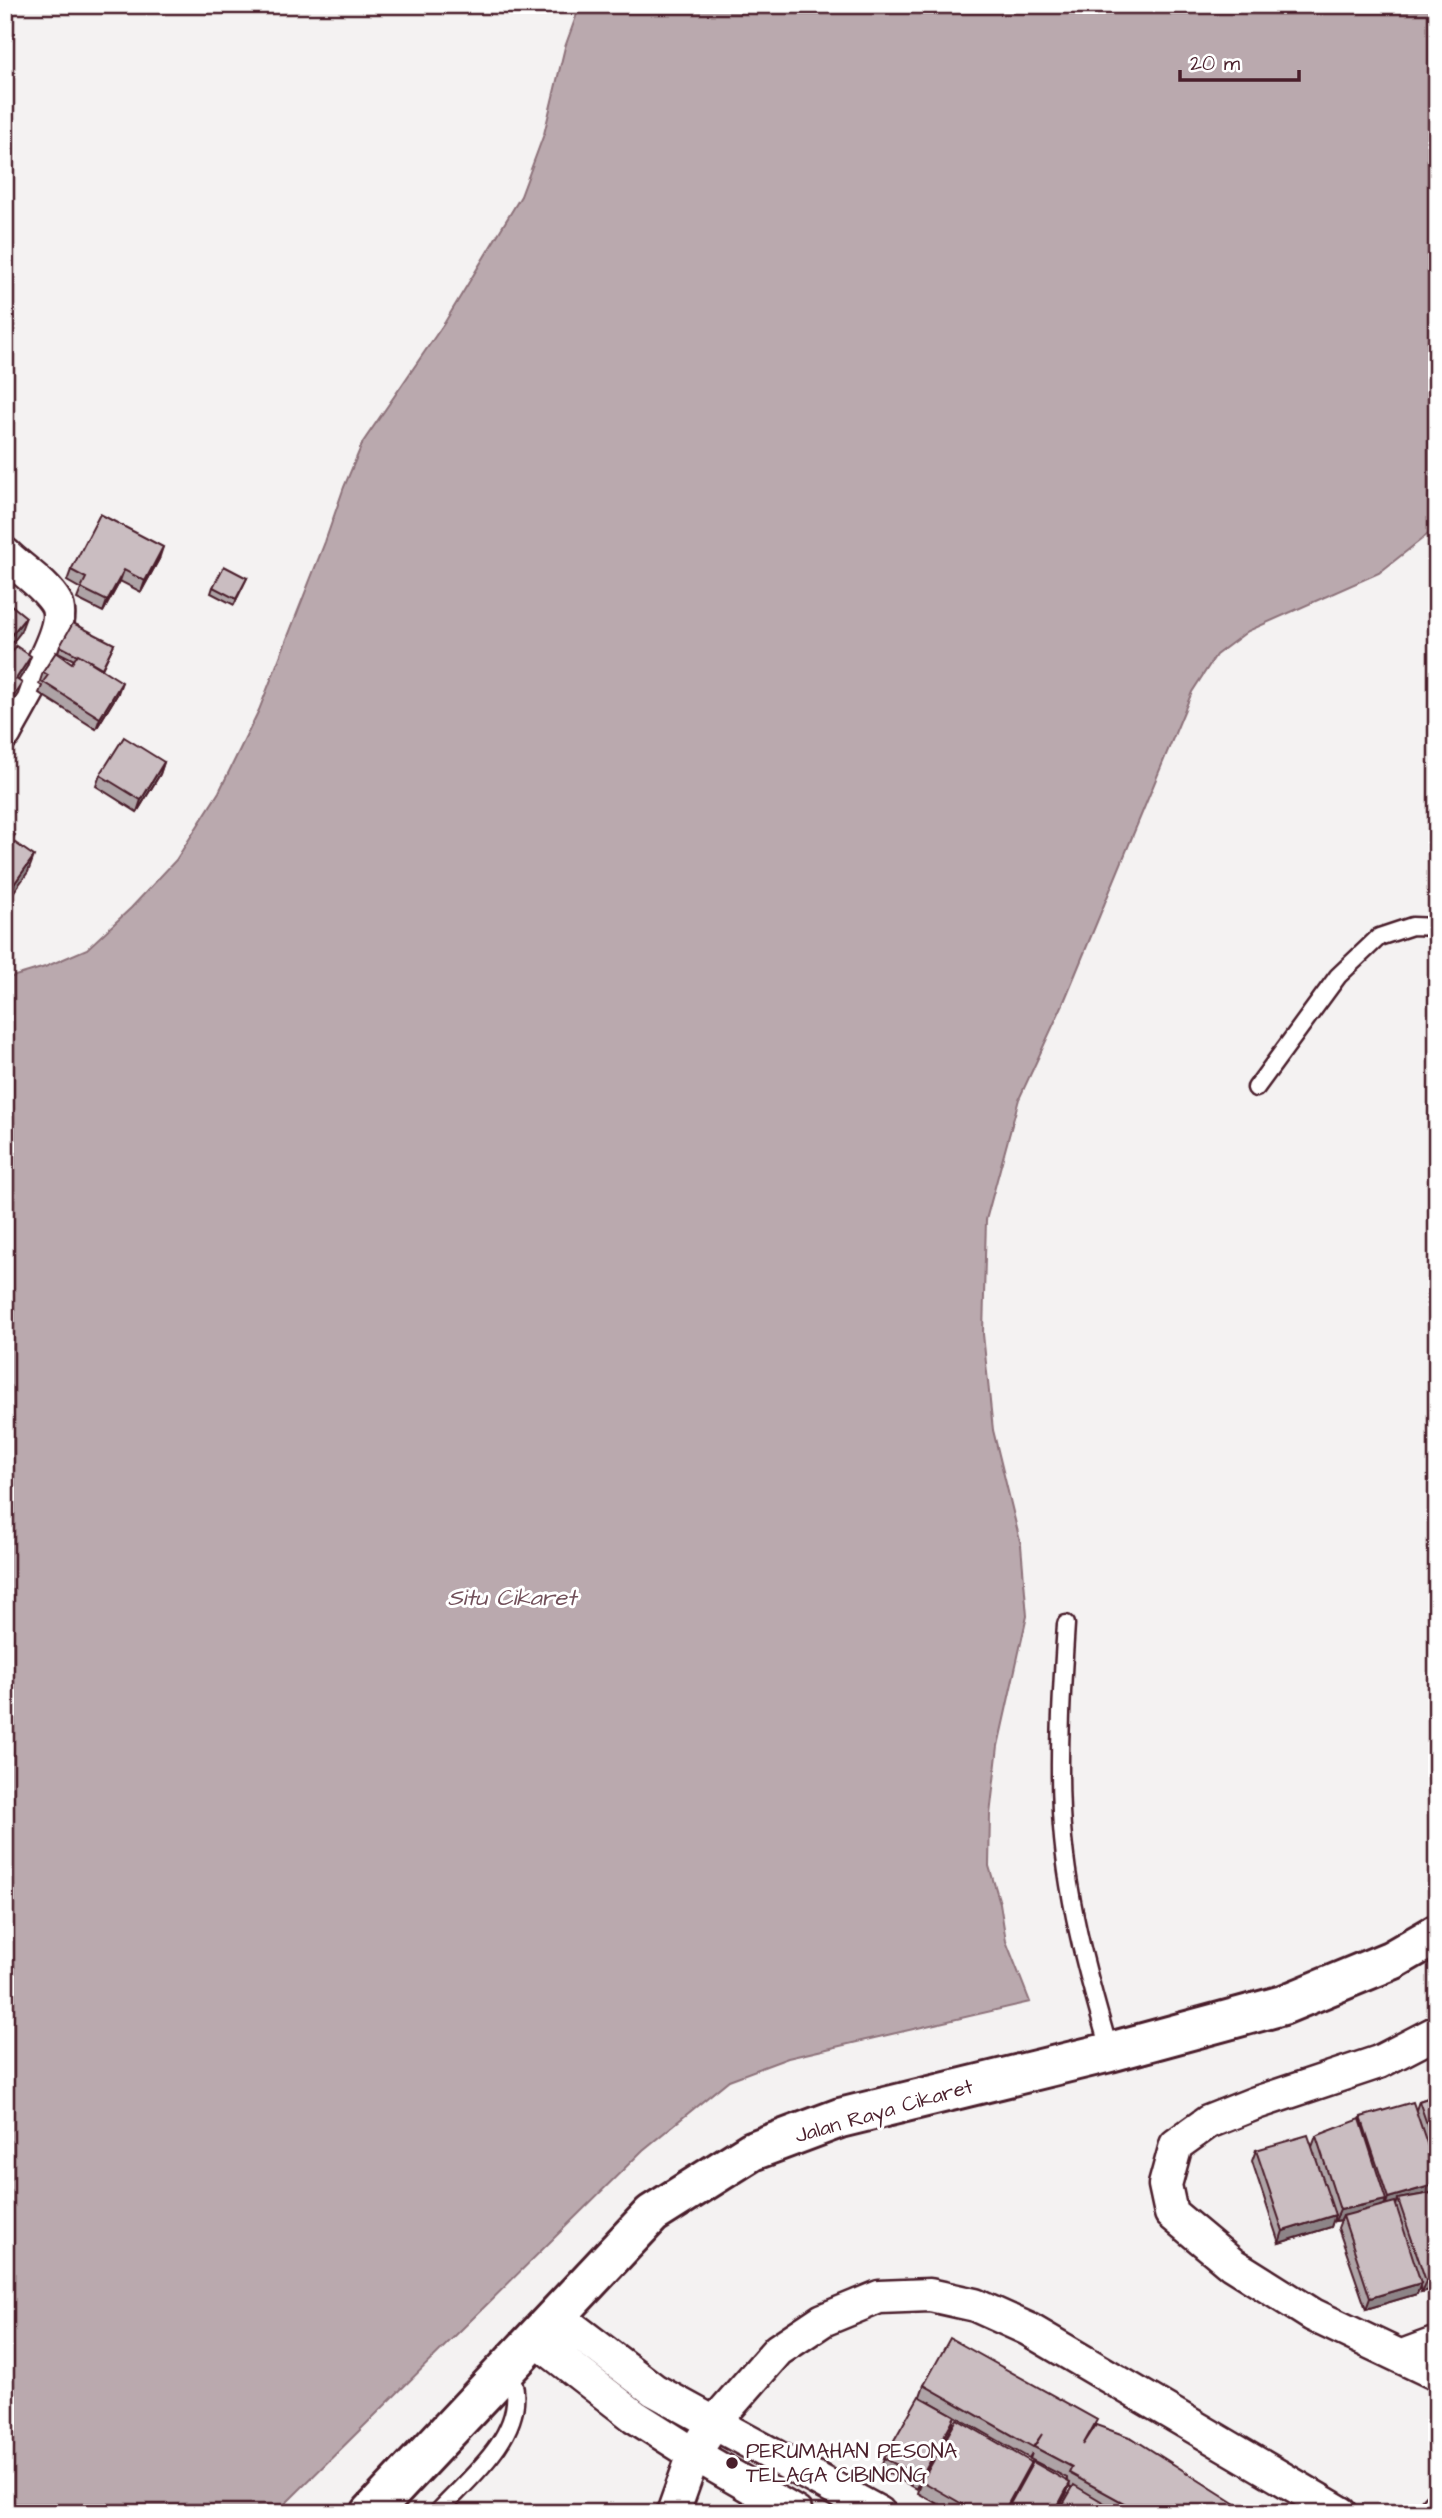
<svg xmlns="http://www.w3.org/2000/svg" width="1442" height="2518" viewBox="0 0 1442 2518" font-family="'Architects Daughter',sans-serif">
	<rect width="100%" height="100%" fill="#f4f2f2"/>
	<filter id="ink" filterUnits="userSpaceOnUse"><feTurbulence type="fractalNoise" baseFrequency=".0143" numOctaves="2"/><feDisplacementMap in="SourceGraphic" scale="14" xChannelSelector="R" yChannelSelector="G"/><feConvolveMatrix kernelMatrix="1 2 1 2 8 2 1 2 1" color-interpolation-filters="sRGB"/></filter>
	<g filter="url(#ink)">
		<!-- water -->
		<path fill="#baa9ae" stroke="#8d727a" stroke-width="2" d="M583,5H1437V527L1379,573L1248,631L1216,655L1192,692L1063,1004L1019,1099L986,1220L983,1334L993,1430L1021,1545L1027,1616L998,1746L990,1815L989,1866L1000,1903L1006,1941L1030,2002L788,2058L729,2080L643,2150L276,2513H5V979L45,967L87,949L131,908L176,860L219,792L259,710L325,542L344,487L363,442L445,322L521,196L544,134L565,47L577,14Z"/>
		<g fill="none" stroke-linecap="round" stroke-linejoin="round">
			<defs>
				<path id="lane" d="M1256,1088L1338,976L1379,937L1412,926L1437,927
					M1066,1624C1062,1686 1058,1749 1061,1811C1065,1893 1087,1974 1110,2052
					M437,2513C467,2480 520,2439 515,2391C515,2384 510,2377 507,2370"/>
				<path id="street" d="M5,554C21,570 45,584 56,603C70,628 18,707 5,733
					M1437,2032L1379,2062L1256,2103L1208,2122L1176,2145L1165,2185L1171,2213L1232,2264L1313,2315L1437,2374
					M557,2316L654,2390L879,2513
					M536,2340L634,2416L694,2454L796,2513
					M1402,2356L1437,2343
					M673,2513L694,2454L714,2423L778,2350L823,2320L879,2297L930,2295L975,2305L1028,2329L1341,2513
					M1433,2513L1437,2508"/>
				<path id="secondary" d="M371,2513L652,2214L752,2151L840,2118L1110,2052L1283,2005L1392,1960L1437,1934"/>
			</defs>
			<!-- lane casing -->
			<use href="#lane" stroke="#4a1f2b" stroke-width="21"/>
			<!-- street casing -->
			<use href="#street" stroke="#4a1f2b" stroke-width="37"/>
			<!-- secondary casing -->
			<use href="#secondary" stroke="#4a1f2b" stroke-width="44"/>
			<!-- lane -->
			<use href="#lane" stroke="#fff" stroke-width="16"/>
			<!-- street -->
			<use href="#street" stroke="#fff" stroke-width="32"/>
			<!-- secondary -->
			<use href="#secondary" stroke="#fff" stroke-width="38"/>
		</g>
		<!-- wall -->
		<path fill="#aea3a6" stroke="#4a1f2b" stroke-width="2" d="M159,559L141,592L120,581L103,612L77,599L81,589L67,581L71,570Z
			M247,578L234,605L211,593L213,587Z
			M114,644L102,669L118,693L96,729L39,693L42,686L39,684L43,672L72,663L74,660L58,652L60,646Z
			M164,762L160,774L137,812L96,786L100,775Z
			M1437,2095V2288L1421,2292L1420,2286L1417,2294L1366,2309L1338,2228L1341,2220L1335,2221L1334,2217L1331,2227L1279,2243L1252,2161L1256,2150L1312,2147L1316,2136L1360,2120L1361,2117L1416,2110L1419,2101Z
			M924,2385L1094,2429L1233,2513H1058L1073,2488L1069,2486L1066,2495L1067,2478L1030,2459L1032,2453L1029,2458L927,2400L951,2428L917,2489L880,2469L884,2458L920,2396Z
			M1031,2462L1026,2473L1005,2513H954L918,2493L922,2481Z"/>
		<!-- shaded-wall -->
		<path fill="#8d8487" stroke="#4a1f2b" stroke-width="2" d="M163,547L159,559L141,592L145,581Z
			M124,570L120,581L103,612L107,601Z
			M26,617L20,633L5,652V643Z
			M31,656L27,667L12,691L16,679Z
			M122,682L118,693L96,729L100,718Z
			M22,683L18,694L5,714V709Z
			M164,762L160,774L137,812L141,800Z
			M34,856L28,872L5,904L7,894Z
			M12,897L6,914L5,915V907Z
			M1437,2184V2192L1398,2199L1396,2206L1384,2210L1388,2198Z
			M1386,2200L1382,2211L1343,2216L1341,2220L1335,2221L1340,2210Z
			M1335,2215L1331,2227L1279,2243L1283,2231Z
			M1437,2278V2288L1421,2292L1426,2281Z
			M1421,2283L1417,2294L1366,2309L1370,2298Z
			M955,2416L951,2428L917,2489L921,2478Z
			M1031,2462L1026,2473L1005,2513H1003Z
			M1070,2483L1066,2495L1056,2513H1054Z"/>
		<!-- building -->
		<path fill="#cabdc1" stroke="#4a1f2b" stroke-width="2" d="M100,514L163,547L145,581L124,570L107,601L81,588L86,578L71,570Z
			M224,566L247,578L236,599L213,587Z
			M5,600L26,617L5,643Z
			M73,623L114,644L102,668L78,654L77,655L60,646Z
			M16,646L31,656L16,679L22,683L5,709V663Z
			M56,652L72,663L78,654L122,682L100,718L43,682L48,675L43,672Z
			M124,737L164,762L141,800L100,775Z
			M5,828L15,835L11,840L34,856L7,894L12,897L5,907Z
			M1437,2095V2153L1419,2101Z
			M1413,2102L1437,2173V2184L1388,2198L1361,2117Z
			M1360,2119L1386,2200L1340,2210L1316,2136Z
			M1308,2135L1335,2215L1283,2231L1256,2150Z
			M1437,2192V2278L1426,2281L1398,2199Z
			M1395,2202L1421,2283L1370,2298L1343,2216Z
			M950,2338L1097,2420L1083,2445L1096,2425L1132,2438L1236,2504L1231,2513H1142L1069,2473L1072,2467L1034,2447L1042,2434L1033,2447L924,2385Z
			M919,2396L955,2416L921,2478L884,2458Z
			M957,2419L1031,2462L1003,2513H978L922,2481Z
			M1033,2462L1070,2483L1054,2513H1005Z
			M1074,2485L1121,2513H1058Z
			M1243,2504L1257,2513H1238Z"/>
	</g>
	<!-- markers -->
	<circle fill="#4a1f2b" stroke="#fff" stroke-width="2.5" cx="732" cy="2463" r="7"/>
	<g text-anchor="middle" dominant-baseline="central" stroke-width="6" stroke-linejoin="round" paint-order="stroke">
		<!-- street labels -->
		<g font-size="21" fill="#4a1f2b" stroke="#fff">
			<text transform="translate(884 2111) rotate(-16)">Jalan Raya Cikaret</text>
		</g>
		<!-- poi labels -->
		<g font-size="21" fill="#4a1f2b" stroke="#fff" text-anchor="start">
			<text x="746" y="2451">PERUMAHAN PESONA<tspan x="746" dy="24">TELAGA CIBINONG</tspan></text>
		</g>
		<!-- water labels -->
		<g font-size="23" font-style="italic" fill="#714f59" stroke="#fff">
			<text x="512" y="1598">Situ Cikaret</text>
		</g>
	</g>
	<!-- margin -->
	<rect width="1442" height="2518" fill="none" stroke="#fff" stroke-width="28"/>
	<rect x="14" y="14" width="1414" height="2490" fill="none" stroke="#4a1f2b" stroke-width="2.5" filter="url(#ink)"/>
	<!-- scale -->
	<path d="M1180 70v10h119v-10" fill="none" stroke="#4a1f2b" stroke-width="3.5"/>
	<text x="1190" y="70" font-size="21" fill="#4a1f2b" stroke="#ffffff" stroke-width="5" paint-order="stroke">20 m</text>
</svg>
